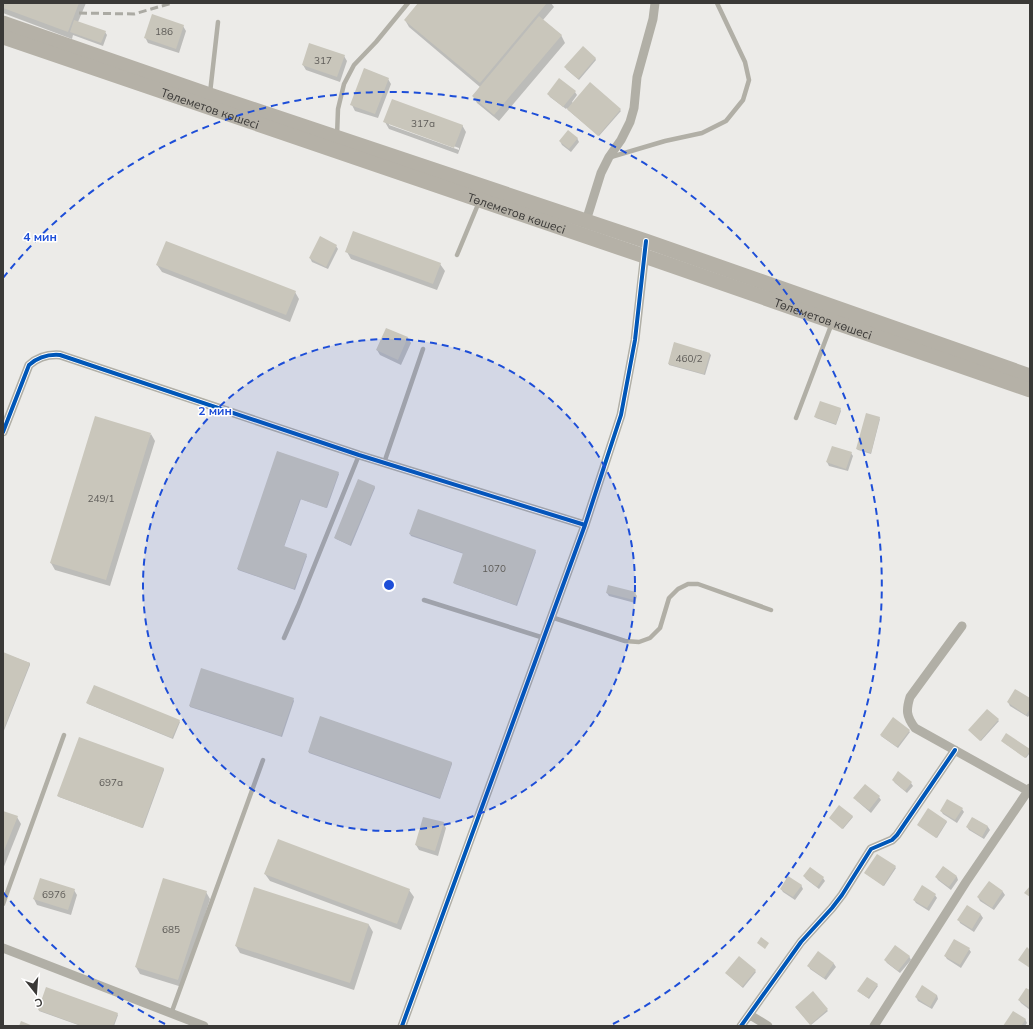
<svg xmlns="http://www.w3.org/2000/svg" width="1033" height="1029" viewBox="0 0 1033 1029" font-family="Mulish,sans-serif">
	<rect width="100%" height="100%" fill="#ecebe8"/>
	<!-- shadow -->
	<path fill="#0003" fill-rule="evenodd" d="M3,3H86L78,22L105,32L107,35L103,46L73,35L72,39L3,13Z
		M420,3H551L554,7L543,20L561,35L565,43L499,121L477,103L473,96L480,87L409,27L405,20Z
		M183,26L186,31L179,53L148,43L145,37Z
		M344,56L347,61L340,82L306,70L303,65Z
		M595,58L596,60L579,80L566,69Z
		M388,79L391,84L378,118L355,111L352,105Z
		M575,92L577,95L572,102L573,103L620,110L621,111L599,136L568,110L567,108L566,109L550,97L548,94Z
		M385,122L462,125L466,132L458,154L389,129ZM389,123L459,148V150L389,125Z
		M577,138L579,142L571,152L562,145L560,141Z
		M336,246L338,249L328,269L312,262L310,258Z
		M347,252L440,264L445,271L437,290L351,259Z
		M157,265L295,292L299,299L290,322L162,272Z
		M387,329L408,338L411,343L401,365L380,355L377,350Z
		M674,344L710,354L711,355L705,375L669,365V363Z
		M840,409L841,411L836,425L816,418L815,416Z
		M880,418V419L871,454L858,450L857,449Z
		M151,434L155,441L110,586L55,570L51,563Z
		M278,452L338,473L339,474L327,508L301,499L284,547L306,555L307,556L295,590L238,570V569Z
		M851,453L853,456L848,471L829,466L827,462Z
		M374,486L375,488L351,546L336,539L335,538Z
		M410,534L535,551L536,552L517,606L455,584L454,583L464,554L411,536Z
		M607,593H635L637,596L635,603L609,596Z
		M3,653L30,663V665L3,733Z
		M293,699L294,701L282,737L190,707V705Z
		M1030,700V714L1028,717L1010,706L1008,702Z
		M87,703L179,721L180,722L173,739L88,704Z
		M321,717L452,763V764L440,799L309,753V752Z
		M998,720L999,721L981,741L970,731Z
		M909,731L910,732L898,748L881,736Z
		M1003,742L1030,750V753L1026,758Z
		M164,769V770L143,828L59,797L58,796Z
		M893,780L911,783L913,786L907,793L895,783Z
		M865,786L879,797L881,800L871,813L857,801L855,798Z
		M962,809L964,812L957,823L943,814L941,811Z
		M3,812L17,817L21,824L3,869Z
		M852,816L853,817L843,829L831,819Z
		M973,818L988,827L990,830L984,839L969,830L967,827Z
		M946,821L947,822L937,838L918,825Z
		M443,823L446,828L438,856L419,850L416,845Z
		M895,867L896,868L884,886L865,873Z
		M943,867L957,877L958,880L951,890L938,880L936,877Z
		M810,868L823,878L825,881L819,889L806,879L804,876Z
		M265,874L409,890L414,897L401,930L270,881Z
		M989,882L1003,892L1005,895L994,910L980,901L978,897Z
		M801,885L803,889L795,900L783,892L781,889Z
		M74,890L77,895L71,915L37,905L34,899Z
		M206,892L210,899L182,987L140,974L136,967Z
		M935,895L937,898L929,911L916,903L914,900Z
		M967,906L981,915L983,918L974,932L960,923L959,920Z
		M369,925L373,932L354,990L240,953L236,946Z
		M969,949L971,952L961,968L947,959L945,956Z
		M818,953L834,964L836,967L826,980L810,969L809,966Z
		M909,956L911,960L900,973L887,963L885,960Z
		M755,971L756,972L743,988L726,973Z
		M877,985L878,986L869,999L859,992Z
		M1030,991V1010L1021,1003L1019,1000Z
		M937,995L938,999L932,1009L918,1001L916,997Z
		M796,1008L827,1010L828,1011L811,1025Z
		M39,1010L117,1014L118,1015L114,1026H81L39,1011Z
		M1025,1019L1027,1023L1025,1026H1004Z"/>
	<!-- building -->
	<path fill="#c9c6bb" d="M3,3H79L68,32L3,8Z
		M418,3H547L480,83L404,20Z
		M152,14L184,25L176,49L144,38Z
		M539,16L562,35L494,115L472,96Z
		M74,20L106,31L101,43L70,32Z
		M309,43L345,55L337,77L302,65Z
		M583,46L596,58L578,79L564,67Z
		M364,68L389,78L375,114L350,105Z
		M559,78L576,91L563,107L547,94Z
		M590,82L621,109L598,136L567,109Z
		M392,99L463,125L454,148L383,122Z
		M568,130L578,138L569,149L559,141Z
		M353,231L441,263L433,284L345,252Z
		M320,236L337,245L326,267L309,258Z
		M166,241L296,291L286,315L156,265Z
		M386,328L408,337L398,360L376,350Z
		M674,342L710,353L704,374L668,364Z
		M820,401L841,408L836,424L814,417Z
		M866,413L880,417L871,453L856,449Z
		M95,416L151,433L106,580L50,563Z
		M832,446L852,452L846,469L826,462Z
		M277,451L339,472L326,508L300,499L284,546L307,554L294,589L237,569Z
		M358,479L375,486L350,545L334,538Z
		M418,509L536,550L516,605L453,583L463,553L409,534Z
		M608,585L636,592L634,600L606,593Z
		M3,652L30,663L3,731Z
		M201,668L294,698L281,736L189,706Z
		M94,685L180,720L172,738L86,703Z
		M1015,689L1030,698V709L1026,715L1007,702Z
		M987,709L999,719L980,741L968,730Z
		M320,716L452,762L440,798L308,752Z
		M893,717L910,730L897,747L880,735Z
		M1006,733L1030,749V751L1025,758L1001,741Z
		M79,737L164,768L142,828L57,796Z
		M898,771L912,782L905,791L892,780Z
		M865,784L880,796L869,810L853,798Z
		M947,799L963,808L955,820L940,811Z
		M839,805L853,816L842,829L829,818Z
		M928,808L947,821L936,838L917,825Z
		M3,811L18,816L3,853Z
		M423,817L444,822L435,851L415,845Z
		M972,817L988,826L982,837L966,827Z
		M278,839L410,889L397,924L264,874Z
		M877,854L896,866L883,886L864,873Z
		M943,866L957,876L949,887L935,877Z
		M810,867L824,877L817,887L803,876Z
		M788,876L802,885L793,897L780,889Z
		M40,878L75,889L68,910L33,899Z
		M163,878L207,891L178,980L135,967Z
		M989,881L1003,891L992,908L977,897Z
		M922,885L936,894L927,908L913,900Z
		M1030,886V897L1024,893Z
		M254,887L369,924L350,983L235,946Z
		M967,905L981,914L972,929L957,920Z
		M761,937L769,943L765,949L757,943Z
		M954,939L970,948L960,965L944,956Z
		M895,945L910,956L898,971L884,960Z
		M1027,947L1030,950V968L1018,960Z
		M818,951L834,963L824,978L807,966Z
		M739,956L756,970L742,987L725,973Z
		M867,977L878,984L868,998L857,991Z
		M922,985L937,995L930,1007L915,997Z
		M46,987L118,1013L113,1026H82L38,1010Z
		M1026,988L1030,990V1008L1018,1000Z
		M813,991L828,1009L810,1025L795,1007Z
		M1013,1011L1026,1019L1021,1026H1003Z
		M21,1021L33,1026H19Z"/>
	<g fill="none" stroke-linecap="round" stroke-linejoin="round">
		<!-- service -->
		<path stroke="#b1afa6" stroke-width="4.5" d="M210,93L218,22
			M337,136L338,109L344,84L354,65L376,42L408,3
			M611,157L665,141L702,133L726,121L743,100L749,80L745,62L717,3
			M457,255L479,202
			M796,418L832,323
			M384,463L423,349
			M424,600L544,638
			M551,617L625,641L639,642L650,638L660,628L669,598L678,589L688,584H698L771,610
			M284,638L298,606L359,455
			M3,904L64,735
			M171,1014L263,760"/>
		<!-- minor -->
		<path stroke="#b1afa6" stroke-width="9" d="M586,221L601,173L609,157L621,140L630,122L634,108L637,77L653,19L655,3
			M3,432L29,365C38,357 47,354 60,355L359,455L585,525
			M962,626L910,697C906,710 906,716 915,728L1030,792
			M3,948L204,1026
			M750,1015L768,1026
			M402,1026L585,525L621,415L635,340L645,252
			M741,1026L801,942L832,908L842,895L871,849L892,840L897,835L955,750
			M874,1026L966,882L1030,788"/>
		<!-- primary -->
		<g stroke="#b5b1a7" stroke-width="15">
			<path d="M3,23L210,95L646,241L1030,376"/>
			<path id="s1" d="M3,37L644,256L1030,390"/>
		</g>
		<!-- rail -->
		<path stroke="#abaaa3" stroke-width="3" stroke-dasharray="8 4" stroke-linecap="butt" d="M79,13L134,14L172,3"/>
		<defs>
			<path id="cycleway" d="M3,432L29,365C38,357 47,354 60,355L359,455L585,525
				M402,1026L585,525L621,415L635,340L646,241
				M741,1026L801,942L832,908L842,895L871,849L892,840L897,835L955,750"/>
		</defs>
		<!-- cycleway casing -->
		<use href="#cycleway" stroke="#fff" stroke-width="6"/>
		<!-- cycleway -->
		<use href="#cycleway" stroke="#0057b8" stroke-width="4"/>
	</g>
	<!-- distance rings -->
	<circle cx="389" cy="585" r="246" fill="#1d4ed8" fill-opacity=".12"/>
	<g fill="none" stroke="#1d4ed8" stroke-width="2" stroke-dasharray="7 5">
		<circle cx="389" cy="585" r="246"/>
		<path d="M165 1024A493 493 0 0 1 3 892M3 278A493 493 0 1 1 613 1024"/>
	</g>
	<g text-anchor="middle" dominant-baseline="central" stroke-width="3" stroke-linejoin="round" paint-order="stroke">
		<!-- number labels -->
		<g font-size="10" fill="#5e5c58">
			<text x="164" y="31">186</text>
			<text x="323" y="60">317</text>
			<text x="423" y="123">317а</text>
			<text x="689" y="358">460/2</text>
			<text x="101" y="498">249/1</text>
			<text x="494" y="568">1070</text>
			<text x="111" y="782">697а</text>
			<text x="54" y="894">697б</text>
			<text x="171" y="929">685</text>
		</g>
		<!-- street labels -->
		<g font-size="12" fill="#3a3937" stroke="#fff">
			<text stroke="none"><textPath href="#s1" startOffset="219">Төлеметов көшесі</textPath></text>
			<text stroke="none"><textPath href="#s1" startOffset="543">Төлеметов көшесі</textPath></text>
			<text stroke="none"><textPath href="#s1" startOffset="867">Төлеметов көшесі</textPath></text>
		</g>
	</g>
	<circle cx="389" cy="585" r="6" fill="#1d4ed8" stroke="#fff" stroke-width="2"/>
	<g font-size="12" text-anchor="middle" font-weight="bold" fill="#1d4ed8" stroke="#fff" stroke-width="3" stroke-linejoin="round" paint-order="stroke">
		<text x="40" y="241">4 мин</text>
		<text x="215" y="415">2 мин</text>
	</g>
	<!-- border -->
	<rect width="1033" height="1029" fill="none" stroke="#3a3937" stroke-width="8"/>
	<!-- north arrow -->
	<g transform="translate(36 993) rotate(163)" stroke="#ffffff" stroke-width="3" paint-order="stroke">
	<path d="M0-3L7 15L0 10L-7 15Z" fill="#3a3937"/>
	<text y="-6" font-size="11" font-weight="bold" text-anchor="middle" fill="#3a3937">С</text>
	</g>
</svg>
